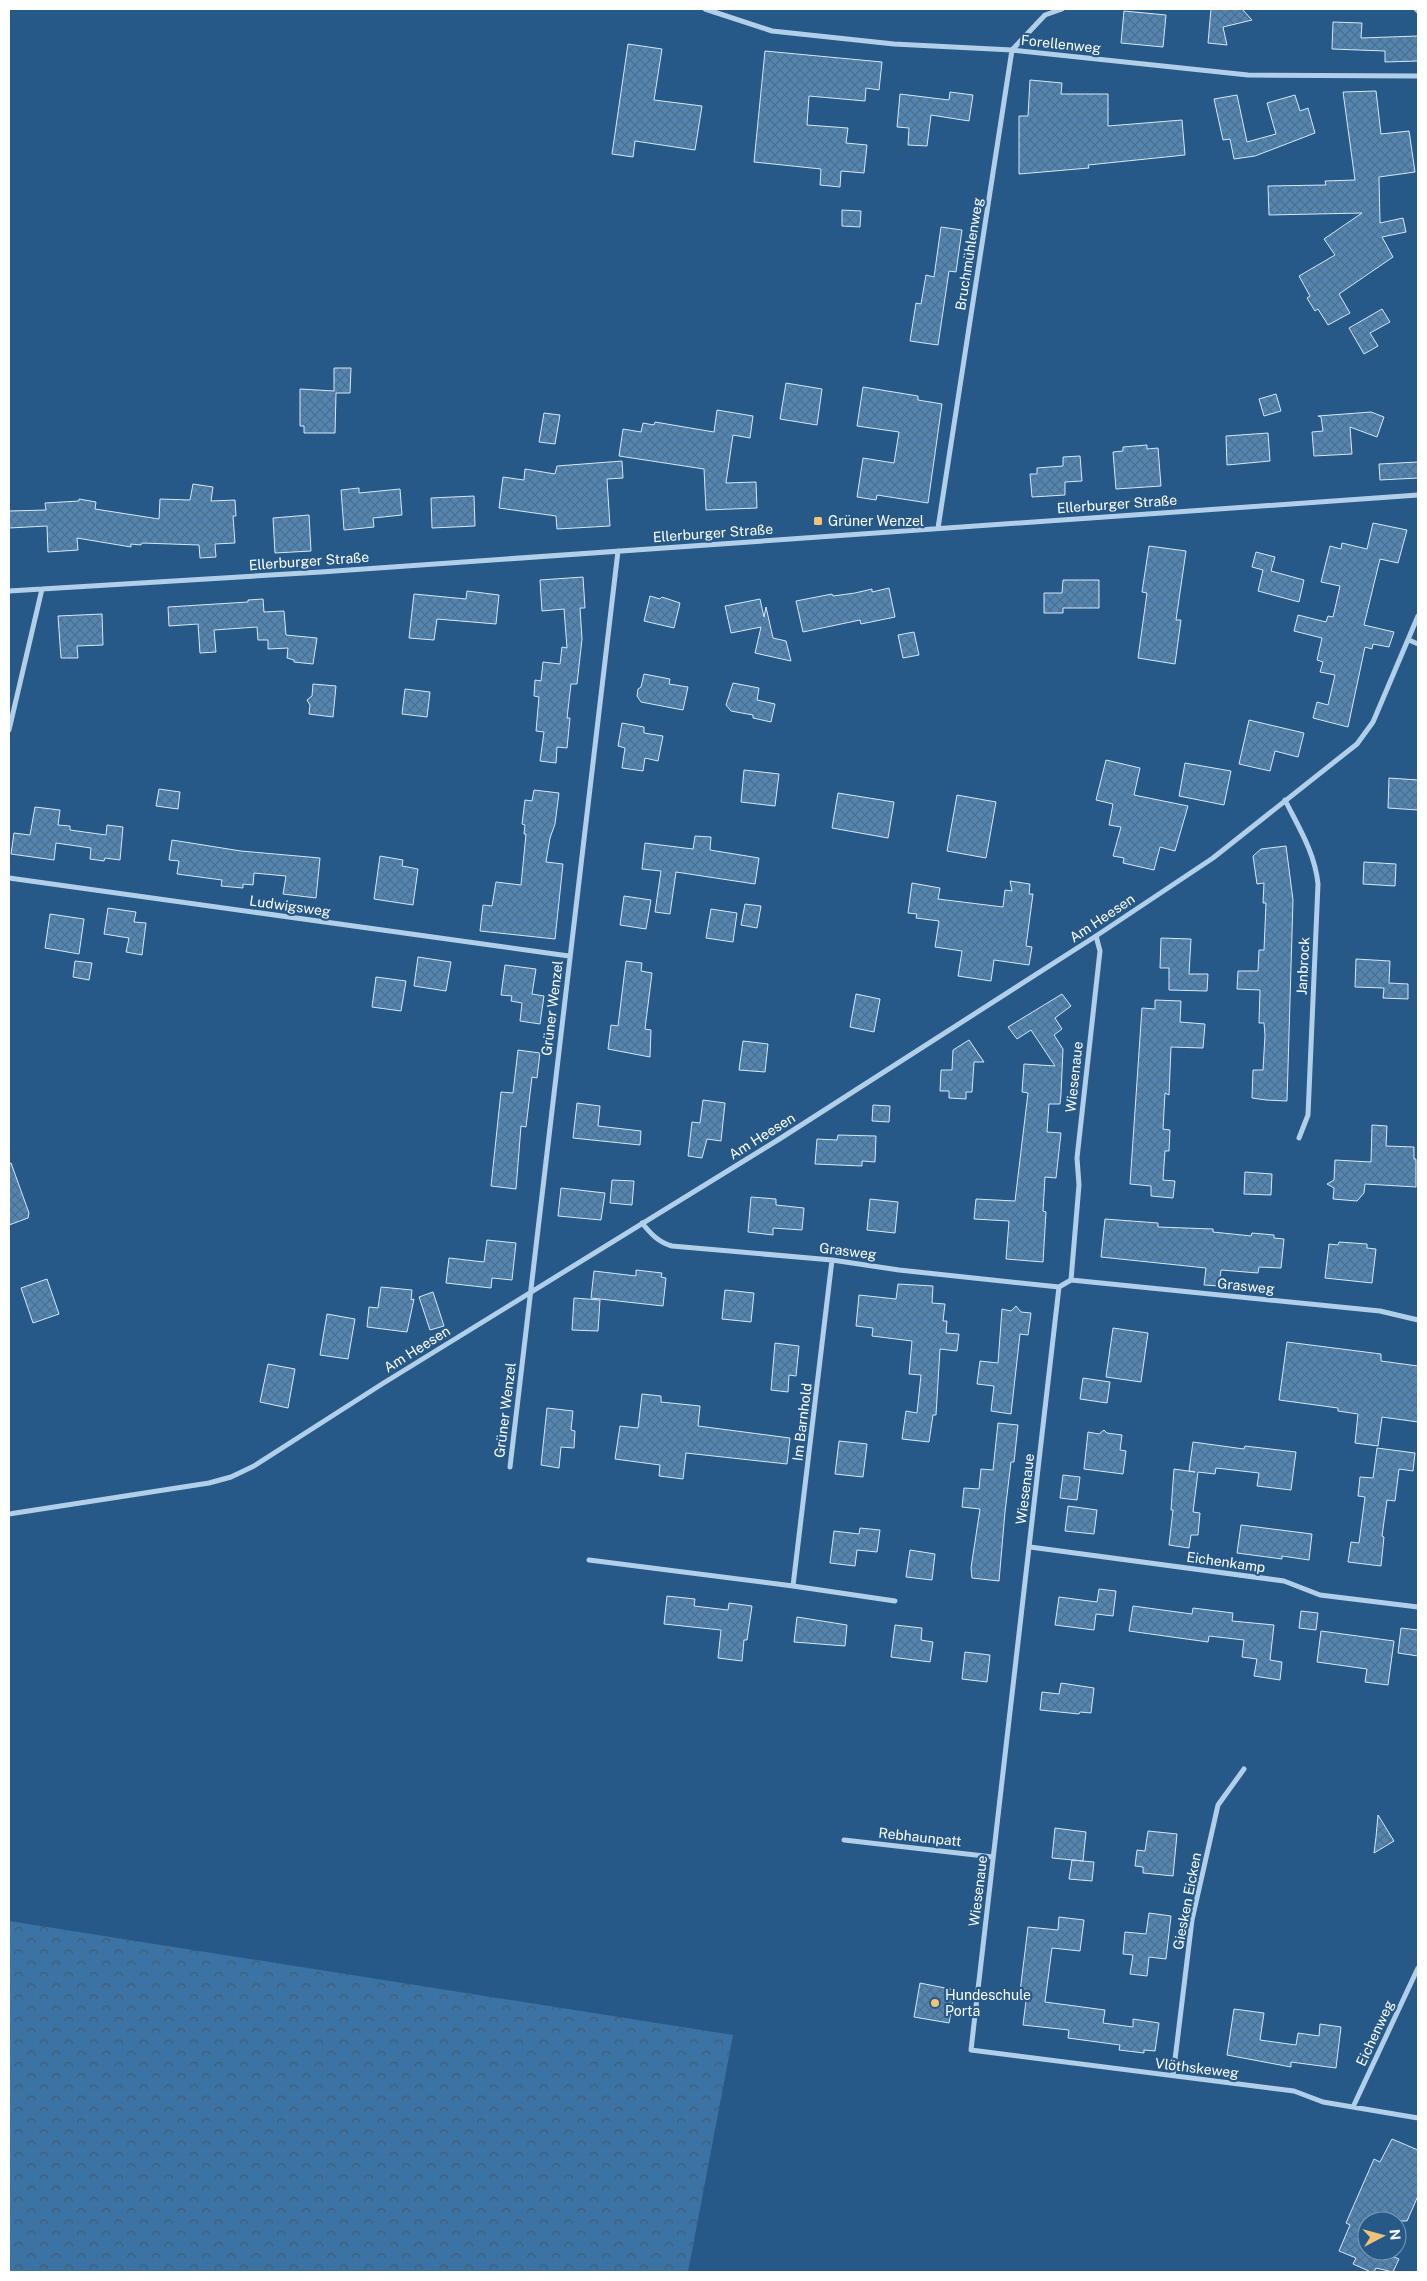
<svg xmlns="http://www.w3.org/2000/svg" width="1427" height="2281" viewBox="0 0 1427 2281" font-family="'Public Sans',sans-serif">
	<defs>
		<pattern id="forest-crowns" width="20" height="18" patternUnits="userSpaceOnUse" patternTransform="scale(1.25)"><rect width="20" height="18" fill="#3a73a4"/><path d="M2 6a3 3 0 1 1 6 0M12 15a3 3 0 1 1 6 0" fill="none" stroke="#455c6f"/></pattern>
		<pattern id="building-cross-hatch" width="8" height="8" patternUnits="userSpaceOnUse" patternTransform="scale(1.25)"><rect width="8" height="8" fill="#5285b1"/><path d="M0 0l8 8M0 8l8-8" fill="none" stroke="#506e89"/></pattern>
	</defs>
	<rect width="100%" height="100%" fill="#265987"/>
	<!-- forest -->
	<path fill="url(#forest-crowns)" d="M9,1921L733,2035L688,2272H9Z"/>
	<!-- building -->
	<path fill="url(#building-cross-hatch)" stroke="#d5e8f7" d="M1211,9H1242L1252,20L1223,27L1227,45L1208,43Z
		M1124,11L1166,15L1163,47L1121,43Z
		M1333,22L1362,23L1361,38L1418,36V61L1385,62V51L1332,49Z
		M628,44L662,49L654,100L702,106L695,150L635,141L633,157L612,154Z
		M765,51L882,62L879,90L866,88L865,101L809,96L807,125L848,128L846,143L867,145L864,173L841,171L840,187L820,185L821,169L754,162Z
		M1030,80L1062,83L1061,94H1108V126L1182,120L1185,155L1088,165L1089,168L1019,174V116H1028Z
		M1376,91L1381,134L1409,131L1415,172L1379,177L1380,223L1403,218L1406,232L1382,237L1393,257L1339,294L1350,313L1328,325L1318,309L1315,311L1307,298L1310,296L1299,276L1335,255L1324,239L1362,213L1269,215L1268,186L1326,185L1325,181L1355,180L1343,92Z
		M950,92L973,95L969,121L931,115L927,146L908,145L909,128L897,127L900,94L949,100Z
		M1237,95L1247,142L1276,134L1267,103L1295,95L1300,111L1308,108L1315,133L1255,156L1234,159L1230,139L1223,140L1214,99Z
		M842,210L861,211L860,227L842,226Z
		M941,227L962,230L956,272L949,271L938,345L910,341L916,303L921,304L926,275L934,277Z
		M1382,309L1390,322L1370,333L1378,346L1364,354L1349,328Z
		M334,368H351L350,393H336L335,433H304V426H300V389L334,391Z
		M786,383L822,389L817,425L780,419Z
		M863,387L918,396V400L942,404L928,503L877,495L876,500L857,497L863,458L894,463L899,432L857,426Z
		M1276,394L1281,411L1264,416L1259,399Z
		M717,410L753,416L750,438L733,435L726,483L756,482L757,508L706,510L704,469L619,456L623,429L641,432L643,423L654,425L655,422L714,432Z
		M1371,412L1384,417L1377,437L1350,427L1352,454L1314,456L1312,432L1323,431L1321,417L1318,416Z
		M544,413L560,415L555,444L539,442Z
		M1268,433L1270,461L1227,465L1226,436Z
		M1147,445V449L1158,448L1161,486L1116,489L1113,452L1123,451V447Z
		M1080,456L1082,481L1065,482V495L1032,497L1030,474H1037V468L1063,466V457Z
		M622,461L623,478L607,479L610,526L557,529L556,516L499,508L503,477L524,480L525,469L555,474L557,466Z
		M1418,462V478L1380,480L1379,464Z
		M193,484L213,487L211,501L235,500L236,516H233L235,543L215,544L216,557L200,558L199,545L142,543L141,545L131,544V547L77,538L78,550L48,552L47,526L9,528V511L46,510L45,503L79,501V499L96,502L95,509L159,519L160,499L190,500Z
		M359,488V493L400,489L402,515L373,518L374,527L344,530L341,490Z
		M474,496L475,526L432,528L431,498Z
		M309,515L311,551L275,553L273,518Z
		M1373,523L1407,530L1398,563L1380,559L1364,625L1394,632L1389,647L1373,644L1372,649L1365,647L1348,727L1313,718L1317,702L1328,705L1335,675L1320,672L1323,662L1317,660L1322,638L1294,631L1298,615L1326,622L1328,616L1333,617L1340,586L1321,582L1330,546L1341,549L1342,543L1367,549Z
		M1149,546L1186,551L1176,620H1181L1175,664L1138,658L1147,593L1142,592Z
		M1256,552L1275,557L1271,571L1304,580L1299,602L1258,591L1263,570L1252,567Z
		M583,577L585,608H580L582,639L577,684H571L567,718H570L567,748L557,747L556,763L540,761L544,732L536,731L539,697L534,696L535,680L541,681L543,662L560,664L562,647L567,648L564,609L542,611L540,580Z
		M1063,580H1099V608H1063V613H1044V593H1062Z
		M889,588L895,617L861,624L860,620L803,632L796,601L832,594L833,596L855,593L872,589V592Z
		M467,591L499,595L496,624L437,619L434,640L409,638L414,594L466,599Z
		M650,596L660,599L662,597L680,603L674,628L644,621Z
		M263,599L264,612L284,611L286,635L317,638L313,664L294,662V660L287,658L288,648L268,649V640H258L257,627L214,630L216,652L200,653L198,624L169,626L168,607L248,602V600Z
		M760,599L764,617L766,607L773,638L786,641L791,661L755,653L761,627L731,633L725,606Z
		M102,614L103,645L77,646L78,658H61L58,616Z
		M914,632L919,655L903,658L898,635Z
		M644,674L670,679L669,684L688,687L683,710L641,702L637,696L638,689L641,687Z
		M733,683L759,688L757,700L775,704L771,722L753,718V715L731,711L726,705Z
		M313,684L336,686L333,717L309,714L310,705L307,700L312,696Z
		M405,689L430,692L427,717L402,714Z
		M1249,720L1304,733L1298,757L1275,751L1270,771L1239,764Z
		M622,723L644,727V733L663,736L658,761L645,758L643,771L622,768L625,748L618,746Z
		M1106,760L1140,768L1134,795L1188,806L1175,851L1160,847L1154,870L1123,863L1124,858L1113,856L1121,827L1109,825L1113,804L1096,800Z
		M1185,763L1231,771L1224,805L1179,796Z
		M744,770L779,774L775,806L741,802Z
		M1389,778L1418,780V810L1388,808Z
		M159,789L180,792L178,809L156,806Z
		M534,790L559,793L555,824L550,838L546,862L563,864L555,939L480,931L483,905L492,906L496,882L521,885L526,834H524L525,825L522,824L525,800L532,801Z
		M838,793L894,802L888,838L832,828Z
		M957,795L996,802L986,858L947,851Z
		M35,807L60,810L58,825L70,826V830L106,835L107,825L123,827L120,860L105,858L104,861L90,859L91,848L56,843L54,860L11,854L14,833L30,835Z
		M695,836L711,837L710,850L759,858L755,884L676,872L670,914L655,912L661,871L642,869L645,843L693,849Z
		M172,840L241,851L320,858L316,898L283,894L286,876L254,873L253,885L243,884V888L221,886L222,880L177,874L179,861L169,860Z
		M1286,846L1293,900L1287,1101L1266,1100L1252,1098L1253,1070H1263L1265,1035L1264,1023H1259L1260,990L1237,989L1238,971H1258L1259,950H1264L1266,903H1263L1264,883L1257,884L1253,856L1261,849Z
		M380,856L403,860L402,866L418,869L413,905L374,899Z
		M1364,862L1396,864L1395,886L1363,884Z
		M1010,881L1030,884L1029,894H1033L1026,946L1032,947L1029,965L994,960L991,981L958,976L962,951L935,947L939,921L916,918L917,914L908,913L912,883L940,888L938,899L1003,907L1005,890L1012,891Z
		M624,896L651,900L646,929L620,925Z
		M745,904L761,906L757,928L741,925Z
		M108,908L136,912L134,922L146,923L142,955L126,952L129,938L104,934Z
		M711,909L737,913L733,942L706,938Z
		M50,914L84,919L79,954L45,948Z
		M1161,938L1191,939L1189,974H1208L1207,991L1169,990V968H1160Z
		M418,957L451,962L446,991L414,986Z
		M1356,959L1390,961L1389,983L1408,984V999L1383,998L1384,988L1355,987Z
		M75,961L92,963L89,980L73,977Z
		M626,961L642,963L641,971L652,973L645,1029L651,1030L650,1057L608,1049L611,1025L618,1026Z
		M505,965L536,969L532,994L544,996L540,1024L520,1021L522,1003L511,1001L512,996L501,995Z
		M376,977L406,981L401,1011L372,1007Z
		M856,994L880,999L874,1032L850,1027Z
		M1062,994L1071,1006L1055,1018L1062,1029L1054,1035L1063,1049L1061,1094L1060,1104H1049L1047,1132L1061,1133L1056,1178L1045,1177L1043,1211L1046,1212L1043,1262L1006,1259L1009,1221L974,1219L976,1199L1015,1201L1028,1093L1022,1092L1024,1064L1055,1066L1031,1030L1017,1039L1008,1027Z
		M1155,1000L1181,1001L1180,1022L1205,1024L1203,1048L1171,1047L1169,1095L1165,1093L1163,1129L1170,1130L1169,1151H1165L1163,1180L1175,1181L1173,1198L1151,1196V1186L1130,1184L1142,1008L1155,1009Z
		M969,1040L984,1062H974L972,1092H966V1099L949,1098V1091H940L941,1070H952L953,1050Z
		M743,1041L768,1044L765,1072L739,1070Z
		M518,1050L540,1053L537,1078L532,1077L526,1127L521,1126L516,1189L491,1186L501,1092L513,1093Z
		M703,1100L725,1103L721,1141L707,1139L702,1158L688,1156L692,1122L700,1123Z
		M577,1103L600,1106L598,1126L641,1131L640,1145L573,1138Z
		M873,1105L890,1106L889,1122L872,1121Z
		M1372,1125L1387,1126L1386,1146L1414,1147V1159H1416V1187L1365,1184L1364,1193L1357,1201L1333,1199L1334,1188L1327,1184L1334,1180L1335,1160L1371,1162Z
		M838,1135L876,1136L875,1162L862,1161V1166L815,1164L817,1139L837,1140Z
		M11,1163L29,1213L28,1218L9,1225V1164Z
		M1245,1172L1272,1174L1271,1195L1244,1194Z
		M612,1180L634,1181L632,1205L610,1203Z
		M561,1188L605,1193L601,1220L558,1216Z
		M751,1197L776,1199V1205L804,1208L802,1230L773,1228V1235L748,1232Z
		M870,1199L898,1202L895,1233L867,1230Z
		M1105,1219L1158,1223V1227L1213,1229V1232L1242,1235L1251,1236L1252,1233L1274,1235V1238L1284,1239L1281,1268L1259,1267L1258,1273L1221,1270L1219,1286L1204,1285L1206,1268L1101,1257Z
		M487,1240L516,1243L512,1280L492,1278L491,1288L446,1283L449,1258L484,1262Z
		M1339,1242L1367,1244V1248L1376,1249L1372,1283L1325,1278L1329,1244L1338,1245Z
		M636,1270L662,1273L661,1277L666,1278L663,1306L591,1298L594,1271L636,1276Z
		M47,1279L59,1314L33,1323L21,1288Z
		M898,1284L933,1286L932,1303L945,1304L943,1321H947L946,1333L959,1334L957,1351L940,1349L936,1415H933L929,1442L902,1439L906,1411L917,1413L921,1375L909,1374L912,1341L872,1336L873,1328L856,1326L859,1295L896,1299Z
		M381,1287L412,1290L411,1300L414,1299L407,1332L367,1327L369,1307L378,1308Z
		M725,1290L754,1293L751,1322L722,1319Z
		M433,1292L444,1326L430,1330L419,1297Z
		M574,1298L600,1300L598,1331L572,1330Z
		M1016,1306L1021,1312L1031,1313L1028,1335L1020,1334L1011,1414L991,1411L994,1386L977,1384L980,1361L998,1363L1002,1309L1011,1311Z
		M327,1314L355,1319L348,1359L320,1355Z
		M1113,1328L1148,1333L1141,1382L1106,1377Z
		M1287,1342L1381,1354V1361L1418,1366V1422L1382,1417L1378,1446L1355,1443L1358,1414L1338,1411V1408L1279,1400Z
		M775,1343L799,1346L796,1376L789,1375L788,1392L771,1390Z
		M268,1364L295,1369L288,1408L260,1402Z
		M1083,1378L1110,1382L1107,1403L1080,1399Z
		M642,1394L661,1396V1402L700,1406L698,1426L790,1438L787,1464L686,1453L683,1479L659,1476L660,1465L615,1459L620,1426L638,1428Z
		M547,1408L573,1411L571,1430L575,1431L574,1448L561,1447L559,1468L541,1465Z
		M998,1423L1018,1425L1014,1462H1011L1005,1512L999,1581L972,1578L971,1568L980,1509L962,1507L964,1488L979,1489L981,1469L993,1470Z
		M1104,1430L1107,1433L1122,1435L1120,1450L1126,1451L1123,1474L1084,1469L1088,1432L1099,1434Z
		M839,1441L867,1444L863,1477L835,1474Z
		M1193,1442L1244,1449L1245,1446L1296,1452L1291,1490L1257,1486L1259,1473L1216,1468L1215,1474L1198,1472L1193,1512L1200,1513L1198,1535H1191L1189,1548L1169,1545L1173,1510H1171L1174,1469L1195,1472L1189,1471Z
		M1377,1448L1415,1453L1413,1471L1399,1469L1395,1501L1387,1500L1382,1536L1384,1537L1381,1566L1348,1562L1351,1542L1359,1543L1365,1497L1358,1496L1360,1477L1373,1478Z
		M1063,1475L1080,1477L1077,1500L1060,1498Z
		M1068,1506L1097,1510L1094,1534L1065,1531Z
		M1241,1525L1312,1534L1309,1560L1282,1556V1559L1237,1553Z
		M860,1528L880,1530L877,1552L857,1550L855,1566L830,1563L834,1531L859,1534Z
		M910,1550L935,1554L932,1580L906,1577Z
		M1099,1589L1116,1591L1113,1616L1096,1614L1094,1630L1055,1625L1059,1597L1097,1602Z
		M667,1596L695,1599L694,1606L728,1610L729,1603L752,1606L747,1640H744L742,1661L718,1658L721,1630L664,1624Z
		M1133,1606L1192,1614L1193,1608L1233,1613L1232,1621L1274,1625L1270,1660L1282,1662L1280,1680L1254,1676L1257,1659L1242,1657L1244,1640L1209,1636L1208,1642L1129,1631Z
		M1301,1611L1318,1613L1316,1630L1299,1628Z
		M797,1617L847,1625L845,1646L794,1642Z
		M895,1625L922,1628L921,1640L933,1642L930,1662L891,1657Z
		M1401,1628L1418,1630V1656L1398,1653Z
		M1321,1631L1394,1641L1388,1685L1365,1682L1367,1669L1317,1662Z
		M965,1652L990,1655L987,1682L962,1679Z
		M1061,1683L1094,1688L1091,1713L1080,1712L1079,1714L1040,1710L1042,1692L1059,1694Z
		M1378,1815L1394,1841L1374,1853L1376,1837Z
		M1055,1828L1086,1832L1083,1861L1052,1858Z
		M1148,1831L1177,1834L1173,1876L1143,1873V1867L1135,1866L1137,1850L1145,1851Z
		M1072,1860L1094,1862L1092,1881L1069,1879Z
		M1149,1913L1171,1916L1166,1959L1149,1957L1147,1976L1130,1974L1133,1955L1123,1954L1125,1932L1146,1934Z
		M1059,1917L1084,1920L1080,1951L1052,1948L1045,2002L1105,2010L1103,2023L1133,2027V2019L1159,2023L1155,2051L1144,2050V2053L1119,2050L1120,2045L1068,2038L1069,2030L1023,2025L1026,2001L1019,2000L1028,1927L1058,1930Z
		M920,1983L955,1990L949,2023L914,2017Z
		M1234,2009L1264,2013L1260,2040L1296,2045L1298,2033L1319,2036L1320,2024L1341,2027L1336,2068L1291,2062V2067L1227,2055Z
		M1392,2139L1418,2150V2196L1407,2221H1367V2251H1380L1399,2259L1393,2272L1376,2268L1374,2272H1371L1353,2264L1356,2258L1339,2251L1350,2225L1346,2223L1374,2159L1380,2162Z"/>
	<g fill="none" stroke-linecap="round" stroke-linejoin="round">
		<!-- minor -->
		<path stroke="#b1cfe9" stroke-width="5" d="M705,9L772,31L894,44L1012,50L1248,75L1418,76
			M1416,9L1418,11
			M938,528L1012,50L1045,15L1062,9
			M9,591L321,572L1418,495
			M1409,640L1418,644
			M9,730L42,589
			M1285,800C1299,828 1315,853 1318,884L1308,1115L1299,1138
			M9,878L569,956
			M1096,936L1100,951L1077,1158L1079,1185L1071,1280L1059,1287L971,2050L1294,2091L1323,2102L1418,2118
			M642,1223C651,1234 658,1242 672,1246L832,1260L899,1270L1059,1287
			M1071,1280L1380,1311L1418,1320
			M510,1467L618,551
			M9,1514L209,1483L231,1477L254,1466L382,1384L781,1138L1096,936L1213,858L1357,744L1373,722L1418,616
			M1030,1547L1284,1581L1320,1595L1418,1607
			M589,1560L793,1586L832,1260
			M793,1586L895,1601
			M844,1840L993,1857
			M1173,2076L1192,1920L1218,1805L1244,1769
			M1353,2107L1418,1968"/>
	</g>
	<!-- markers -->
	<g fill="#f2c376" stroke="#265987" stroke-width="2">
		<rect x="813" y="516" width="10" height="10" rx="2.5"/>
		<circle cx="935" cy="2003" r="5"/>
	</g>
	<g text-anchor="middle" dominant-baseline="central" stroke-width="4.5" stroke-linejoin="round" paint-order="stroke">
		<!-- street labels -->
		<g font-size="14" fill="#fff" stroke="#265987">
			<text transform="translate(1061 44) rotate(6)">Forellenweg</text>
			<text transform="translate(969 254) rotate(-81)">Bruchmühlenweg</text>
			<text transform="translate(1117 504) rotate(-4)">Ellerburger Straße</text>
			<text transform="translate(713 533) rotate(-4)">Ellerburger Straße</text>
			<text transform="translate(309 561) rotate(-4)">Ellerburger Straße</text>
			<text transform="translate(290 906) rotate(8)">Ludwigsweg</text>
			<text transform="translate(1102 918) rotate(-34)">Am Heesen</text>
			<text transform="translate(1303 966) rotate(-87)">Janbrock</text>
			<text transform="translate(552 1008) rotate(-83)">Grüner Wenzel</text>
			<text transform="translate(1074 1077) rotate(-84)">Wiesenaue</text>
			<text transform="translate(762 1136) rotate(-32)">Am Heesen</text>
			<text transform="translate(848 1251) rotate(7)">Grasweg</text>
			<text transform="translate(1246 1286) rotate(6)">Grasweg</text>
			<text transform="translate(417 1349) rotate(-32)">Am Heesen</text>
			<text transform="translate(505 1410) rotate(-83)">Grüner Wenzel</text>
			<text transform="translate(802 1422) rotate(-83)">Im Barnhold</text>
			<text transform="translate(1025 1489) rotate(-83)">Wiesenaue</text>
			<text transform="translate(1226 1562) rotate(8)">Eichenkamp</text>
			<text transform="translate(920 1837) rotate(6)">Rebhaunpatt</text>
			<text transform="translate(978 1891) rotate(-83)">Wiesenaue</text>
			<text transform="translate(1187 1901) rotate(-79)">Giesken Eicken</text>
			<text transform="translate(1375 2033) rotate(-65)">Eichenweg</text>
			<text transform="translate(1197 2068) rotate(7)">Vlöthskeweg</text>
		</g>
		<!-- poi labels -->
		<g font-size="14" fill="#fff" stroke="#265987" text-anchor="start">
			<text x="828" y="521">Grüner Wenzel</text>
			<text x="945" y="1995">Hundeschule<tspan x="945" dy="16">Porta</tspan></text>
		</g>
	</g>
	<!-- border -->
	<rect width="1427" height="2281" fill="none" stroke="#ffffff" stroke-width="20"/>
	<!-- north arrow -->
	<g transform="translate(1382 2236) rotate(84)"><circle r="24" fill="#265987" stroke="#7d9bb7"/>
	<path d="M0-4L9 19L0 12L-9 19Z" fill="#f2c376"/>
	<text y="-8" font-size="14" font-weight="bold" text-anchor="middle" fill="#ffffff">N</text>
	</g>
</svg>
